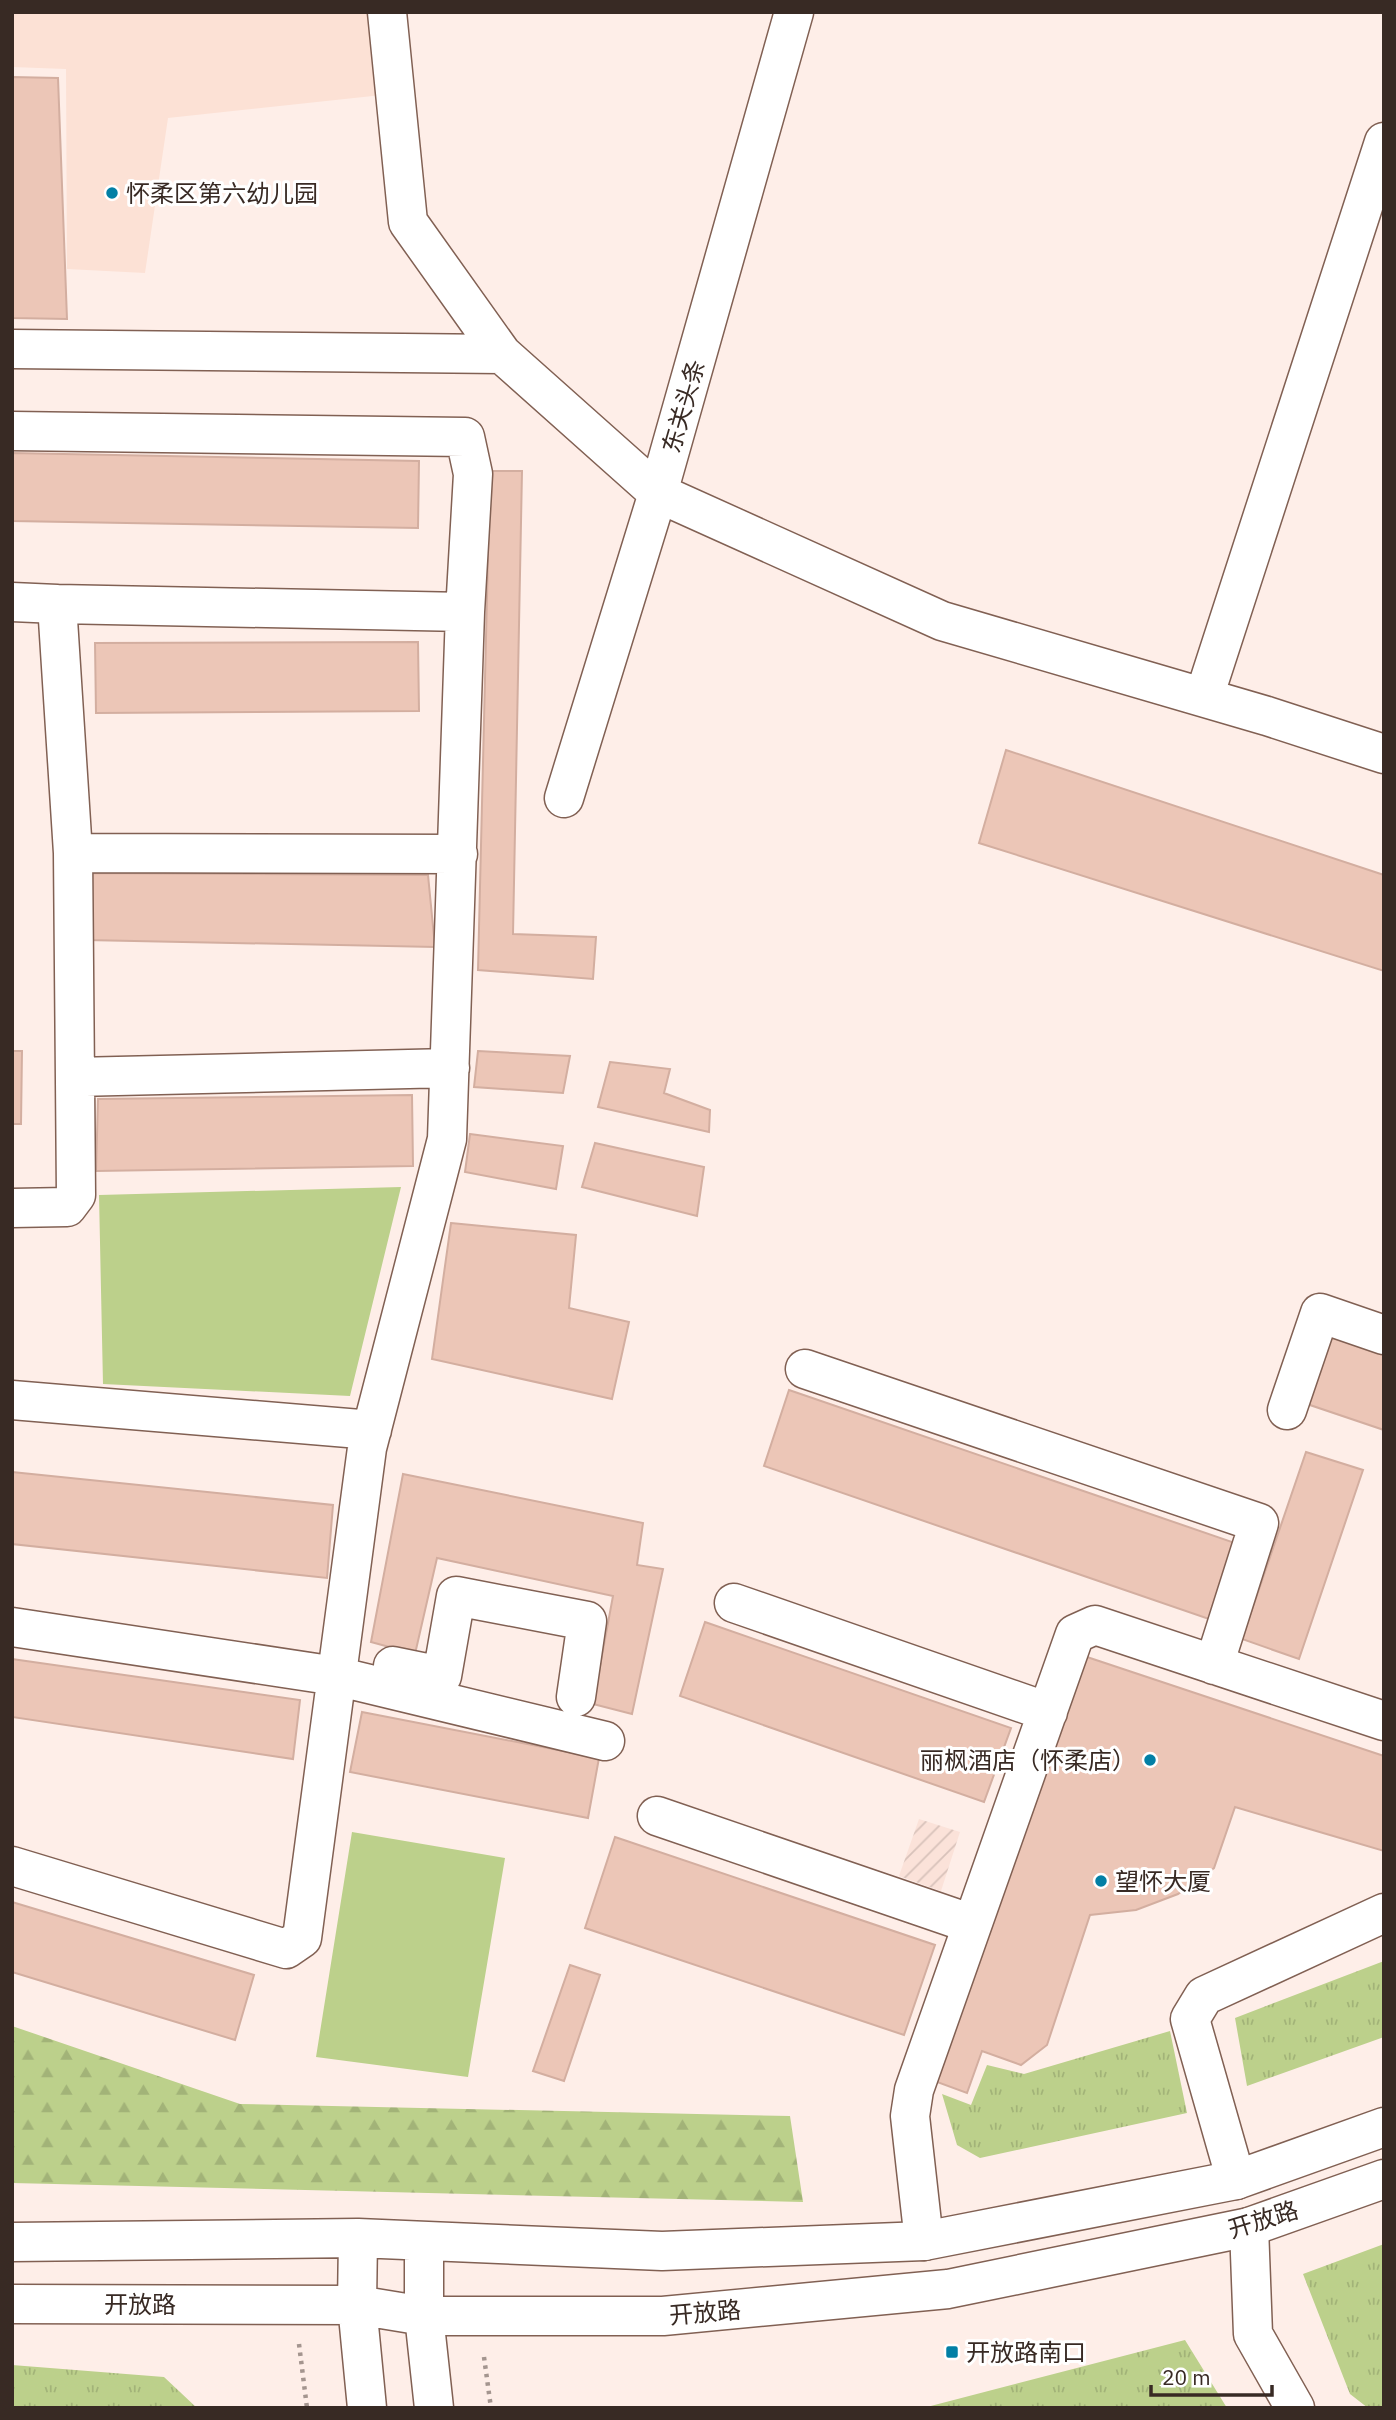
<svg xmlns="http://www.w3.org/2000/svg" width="1396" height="2420" viewBox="0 0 1396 2420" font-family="'IBM Plex Sans','Noto Sans SC',sans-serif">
	<defs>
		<pattern id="industrial-furrows" width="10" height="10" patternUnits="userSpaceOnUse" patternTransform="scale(1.75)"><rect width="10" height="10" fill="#fbe2d9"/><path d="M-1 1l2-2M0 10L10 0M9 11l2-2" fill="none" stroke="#d8c2ba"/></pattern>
		<pattern id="grass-tufts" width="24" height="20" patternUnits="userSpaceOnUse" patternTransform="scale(1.75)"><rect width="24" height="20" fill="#bcd08b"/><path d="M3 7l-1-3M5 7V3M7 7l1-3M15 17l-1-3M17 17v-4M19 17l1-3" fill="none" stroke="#a2b378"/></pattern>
		<pattern id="forest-firs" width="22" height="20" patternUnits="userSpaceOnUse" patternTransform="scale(1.75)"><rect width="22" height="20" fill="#bcd08b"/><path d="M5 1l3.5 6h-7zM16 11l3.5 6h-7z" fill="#a2b378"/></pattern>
	</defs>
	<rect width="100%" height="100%" fill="#feeee8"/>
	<!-- industrial -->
	<path fill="url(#industrial-furrows)" d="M919,1819L960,1832L941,1891L899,1876Z"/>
	<!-- built -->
	<path fill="#fce1d5" d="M12,12H373L382,95L168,118L145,273L67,269L66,69L12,67Z"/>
	<!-- grass -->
	<path fill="url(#grass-tufts)" d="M1384,1961V2037L1247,2086L1235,2018Z
		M1170,2031L1187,2113L980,2158L957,2145L942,2094L971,2105L987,2065L1024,2074Z
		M1384,2244V2408H1368L1350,2394L1303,2274Z
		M1185,2340L1227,2408H923Z
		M12,2365L164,2377L197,2408H12Z"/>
	<!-- forest -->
	<path fill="url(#forest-firs)" d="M12,2026L240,2104L790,2116L803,2202L12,2183Z"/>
	<!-- garden -->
	<path fill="#bcd08b" d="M401,1187L350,1396L103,1384L99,1195Z
		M352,1832L505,1858L468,2077L316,2057Z"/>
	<!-- building -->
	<path fill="#ecc6b7" stroke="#d3aea0" stroke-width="2" d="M12,77L58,78L67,319L12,318Z
		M12,453L419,461L418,528L12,521Z
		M490,471H522L513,934L596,937L593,979L478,970Z
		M418,642L419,711L96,713L95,643Z
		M1006,750L1384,875V971L979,843Z
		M86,873L428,875L435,947L86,940Z
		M12,1051H22L21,1124H12Z
		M478,1051L570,1056L563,1093L474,1087Z
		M610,1062L670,1069L664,1093L710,1110L709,1132L598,1107Z
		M412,1095L413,1166L96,1171L98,1099Z
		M470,1134L563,1146L556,1189L465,1172Z
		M595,1143L704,1167L697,1216L582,1187Z
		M451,1223L576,1235L569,1308L629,1322L612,1399L432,1359Z
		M1331,1334L1384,1352V1430L1307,1404Z
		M789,1390L1235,1543L1209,1619L764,1466Z
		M1306,1452L1363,1470L1299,1659L1242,1639Z
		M12,1472L333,1505L327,1578L12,1544Z
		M403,1474L643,1523L637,1565L663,1569L632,1714L593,1704L613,1596L437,1558L415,1654L371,1642Z
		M705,1622L1011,1728L984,1802L680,1696Z
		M1084,1656L1384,1756V1851L1235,1807L1214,1868L1178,1894L1136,1910L1090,1915L1047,2045L1021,2065L982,2051L967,2093L937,2082Z
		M12,1659L300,1700L293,1759L12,1717Z
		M362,1712L599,1758L588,1818L350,1772Z
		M615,1837L935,1945L904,2035L585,1928Z
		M12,1902L254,1975L235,2040L12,1972Z
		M570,1965L600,1975L564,2081L533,2071Z"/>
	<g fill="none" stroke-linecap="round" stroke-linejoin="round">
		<defs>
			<path id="minor" d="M387,12L408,222L502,354L658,493L942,621L1267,716L1384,754
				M12,349L502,354
				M12,431L465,437L473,474L465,612L447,1139L367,1448L302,1938L286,1949L12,1866
				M12,602L57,604L73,853L76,1195L67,1207L12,1208
				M57,604L465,612
				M1204,697L1384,142
				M564,798L658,493L794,12
				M73,853L458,854
				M75,1077L450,1068
				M805,1369L1259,1523L1214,1665
				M12,1400L372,1430
				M1287,1410L1320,1313L1384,1335
				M734,1603L1048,1712
				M12,1627L336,1676L605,1741
				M393,1666L442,1676L456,1596L587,1621L576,1697
				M657,1816L972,1924
				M1236,2180L1190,2019L1204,1996L1384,1913
				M1249,2227L1253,2334L1295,2408
				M924,2241L910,2116L914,2090L1075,1634L1095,1625L1384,1721"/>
			<path id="major" d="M358,2238L357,2305L367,2408
				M424,2241V2316L434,2408
				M12,2242L358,2238L662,2251L924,2241L1236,2180L1384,2127
				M12,2304L357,2305L424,2316H663L948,2289L1249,2227L1384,2179"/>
		</defs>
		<!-- minor casing -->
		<use href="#minor" stroke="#816053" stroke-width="41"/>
		<!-- major casing -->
		<use href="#major" stroke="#816053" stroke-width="41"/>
		<!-- path -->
		<path stroke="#a4958f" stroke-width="4.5" stroke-dasharray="3.5 5" stroke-linecap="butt" d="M299,2344L307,2408
			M484,2357L491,2408"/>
		<!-- minor -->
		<use href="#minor" stroke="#fff" stroke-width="38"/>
		<!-- major -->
		<use href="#major" stroke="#fff" stroke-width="38"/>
	</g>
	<!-- markers -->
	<g fill="#027fa5" stroke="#fff" stroke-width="2.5">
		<circle cx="112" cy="193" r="7"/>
		<circle cx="1150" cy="1760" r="7"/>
		<circle cx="1101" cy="1881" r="7"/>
		<rect x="945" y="2345" width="14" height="14" rx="3.5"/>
	</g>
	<g text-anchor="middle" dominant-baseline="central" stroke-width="6" stroke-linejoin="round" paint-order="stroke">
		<!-- poi labels -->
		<g font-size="24" fill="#382a24" stroke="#fff" text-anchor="start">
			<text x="126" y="193">怀柔区第六幼儿园</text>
			<text x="1136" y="1760" text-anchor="end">丽枫酒店（怀柔店）</text>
			<text x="1115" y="1881">望怀大厦</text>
			<text x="966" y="2352">开放路南口</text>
		</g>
		<!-- street labels -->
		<g font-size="24" fill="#382a24" stroke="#fff">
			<text transform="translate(683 406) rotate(-74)">东关头条</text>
			<text transform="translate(1263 2219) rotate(-17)">开放路</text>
			<text x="140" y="2304">开放路</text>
			<text transform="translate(705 2312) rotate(-5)">开放路</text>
		</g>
	</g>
	<!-- border -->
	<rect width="1396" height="2420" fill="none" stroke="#382a24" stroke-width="28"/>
	<!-- scale -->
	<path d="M1151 2385v10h121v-10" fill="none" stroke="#382a24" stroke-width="3.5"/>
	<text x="1162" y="2385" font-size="21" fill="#382a24" stroke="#ffffff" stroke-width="5" paint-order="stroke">20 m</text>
</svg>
